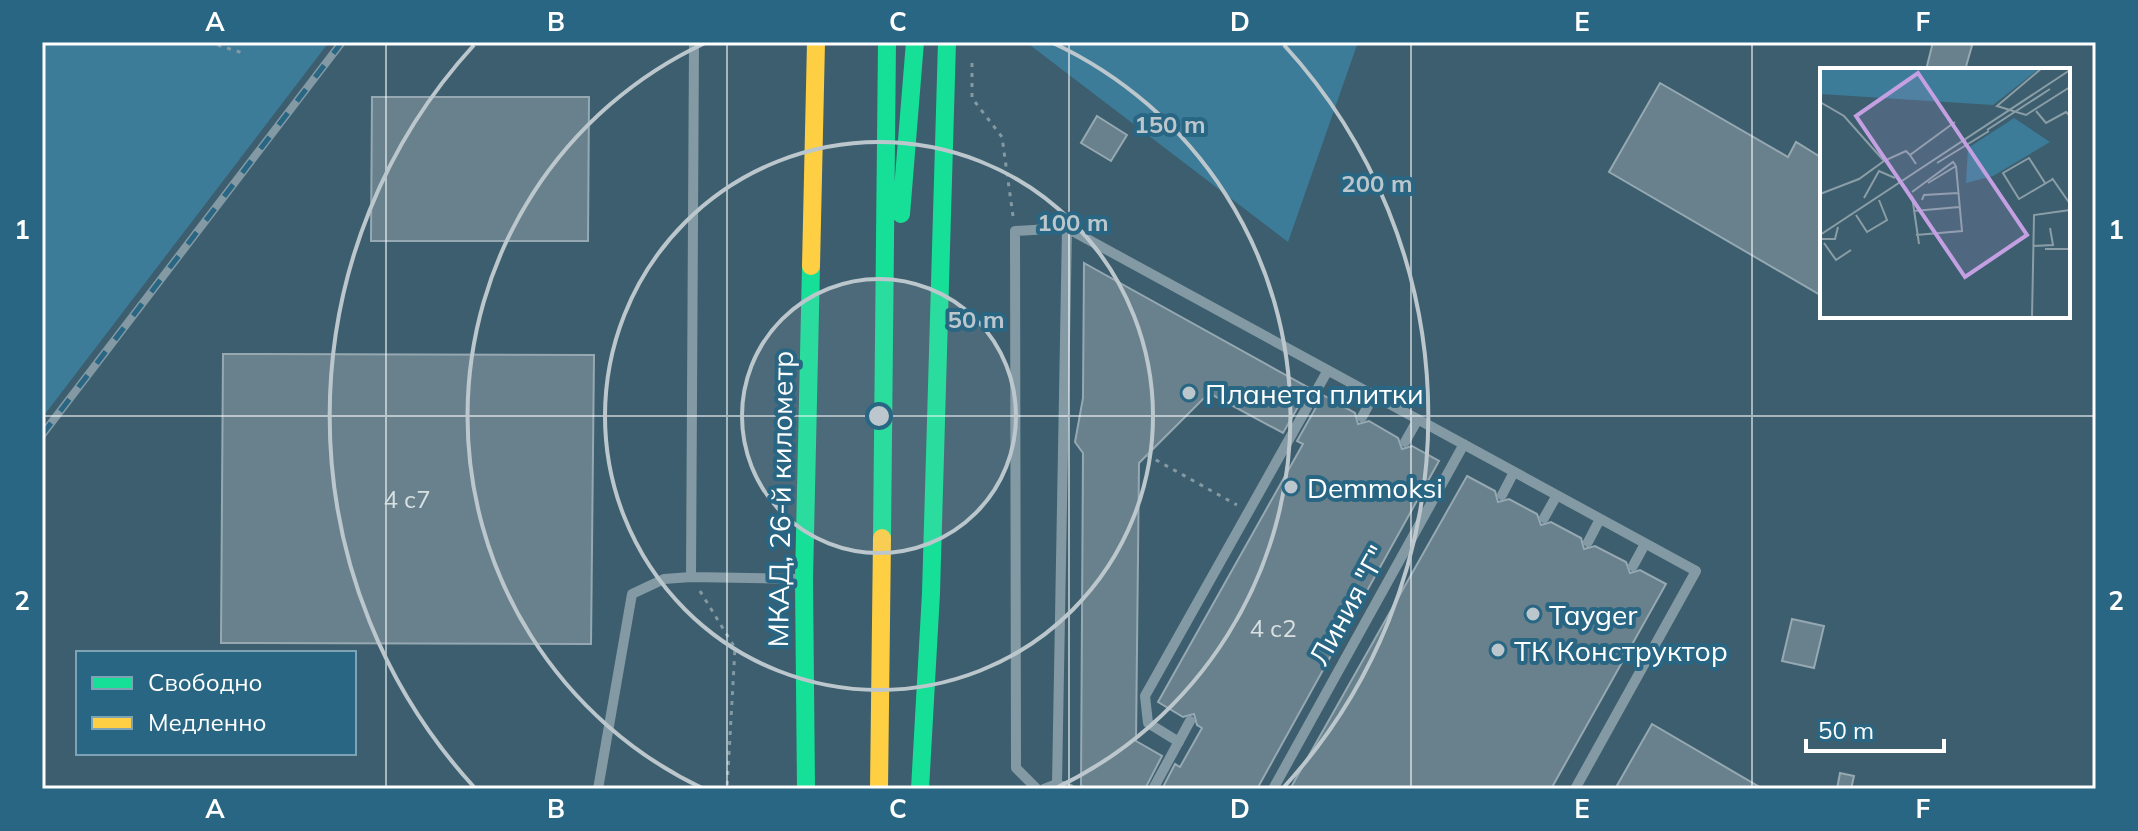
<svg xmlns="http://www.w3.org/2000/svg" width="2138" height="831" viewBox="0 0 2138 831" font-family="Mulish,sans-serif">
	<rect width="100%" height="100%" fill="#3d5e6e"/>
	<!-- green -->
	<path fill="#3c7c98" d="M42,42H329L42,418Z
		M1026,42H1358L1288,242Z"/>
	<!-- building -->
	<path fill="#68818c" stroke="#96a9b2" stroke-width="2" d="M1933,42H1973L1965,70H1926Z
		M1660,83L1788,157L1796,142L1822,158V296L1609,172Z
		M372,97H589L588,241H371Z
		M1097,116L1127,135L1111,161L1081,143Z
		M1084,263L1309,388L1283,433L1209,393L1139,463L1136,741L1162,756L1145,789H1088L1081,785L1083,453L1075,442L1083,398Z
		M223,354L594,355L591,644L221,643Z
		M1323,395L1355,413L1358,424L1369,421L1398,438L1402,449L1412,446L1439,461L1257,789H1162L1175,764L1180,767L1202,728L1197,725L1194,714L1183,717L1158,702L1303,444L1297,441Z
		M1467,476L1495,491L1498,502L1509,499L1537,514L1541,525L1551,522L1581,538L1584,549L1595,546L1626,562L1630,573L1640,570L1666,584L1551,789H1290Z
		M1792,619L1824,626L1814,668L1782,661Z
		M1652,724L1763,789H1615Z
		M1840,773L1854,776L1851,789H1837Z"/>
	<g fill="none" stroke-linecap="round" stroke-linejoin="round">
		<!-- path -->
		<path stroke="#839aa4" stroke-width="3" stroke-dasharray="4 6" stroke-linecap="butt" d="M208,42L243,53
			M972,63V98L1002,137L1013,216
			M1147,455L1237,505
			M700,591L735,648L727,789"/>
		<!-- lane -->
		<path stroke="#839aa4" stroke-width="10" d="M694,42L691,577L798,579
			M1362,417L1374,395
			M1405,442L1418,419
			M1502,495L1514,472
			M1544,518L1557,495
			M1588,542L1600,519
			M1633,566L1645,544
			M1179,742L1148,723L1145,696L1328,370
			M1057,784L1067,228
			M598,789L632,594L664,579L691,577
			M1037,789L1016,768L1015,231L1067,228L1696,571L1575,789
			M1044,789L1057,784L1070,789
			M1153,789L1190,721
			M1273,789L1464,444"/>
		<!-- fast -->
		<path stroke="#16e098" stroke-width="18" d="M901,214L915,42
			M882,538L887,42
			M806,789L804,579L811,266
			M920,789L931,593L947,42"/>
		<!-- slow -->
		<path stroke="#ffcf43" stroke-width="18" d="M811,266L816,42
			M879,789L882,538"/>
		<defs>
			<path id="rail" d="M42,435L342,42"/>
		</defs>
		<!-- rail casing -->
		<use href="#rail" stroke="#8399a4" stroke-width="8"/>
		<!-- rail -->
		<use href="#rail" stroke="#286683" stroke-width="5" stroke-dasharray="15" stroke-linecap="butt"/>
	</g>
	<!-- grid -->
	<path fill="none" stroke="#fff" stroke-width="2" stroke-opacity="0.55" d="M386,42V789M727,42V789M1069,42V789M1411,42V789M1752,42V789M42,416H2096"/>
	<!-- distance rings -->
	<circle cx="879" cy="416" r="137" fill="#bbc7cc" fill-opacity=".12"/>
	<g fill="none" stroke="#bbc7cc" stroke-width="4">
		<circle cx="879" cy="416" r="137"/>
		<circle cx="879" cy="416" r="274"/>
		<path d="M702 788A412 412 0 0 1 705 43M1053 43A412 412 0 0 1 1056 788"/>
		<path d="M474 787A549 549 0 0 1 474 45M1284 45A549 549 0 0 1 1284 787"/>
	</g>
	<!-- markers -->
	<g fill="#bbc7cc" stroke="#286683" stroke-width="3">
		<circle cx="1189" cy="393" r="8"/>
		<circle cx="1291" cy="487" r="8"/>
		<circle cx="1533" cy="614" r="8"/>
		<circle cx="1498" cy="650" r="8"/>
	</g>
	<g text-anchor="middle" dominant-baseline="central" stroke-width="8" stroke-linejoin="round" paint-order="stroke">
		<!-- number labels -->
		<g font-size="24" fill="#d9e0e2">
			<text x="407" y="499">4 с7</text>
			<text x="1273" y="628">4 с2</text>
		</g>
		<!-- poi labels -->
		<g font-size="28" fill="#fff" stroke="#286683" text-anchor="start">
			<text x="1205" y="393">Планета плитки</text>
			<text x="1307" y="487">Demmoksi</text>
			<text x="1549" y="614">Tayger</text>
			<text x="1514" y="650">ТК Конструктор</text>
		</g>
		<!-- street labels -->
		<g font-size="28" fill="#fff" stroke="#286683">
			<text transform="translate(780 499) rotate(-89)">МКАД, 26-й километр</text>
			<text transform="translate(1348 605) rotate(-61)">Линия "Г"</text>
		</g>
	</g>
	<!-- overview -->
	<g transform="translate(1820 68)">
		<rect width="250" height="250" fill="#3d5e6e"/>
		<path d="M0,0H220L173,37L0,26ZM194,50L230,74L173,108L146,115L148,80Z" fill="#3c7c98"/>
		<path fill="none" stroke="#8b9ea8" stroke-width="2" d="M222,0L177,38L206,47L250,19M0,34L24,48L64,93L86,83L90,87M216,43L226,55L246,44L250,48M167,62L230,21M117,95L169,63M96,96L90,87L135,54M232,110L250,136M108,115L136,98M225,115L209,90L183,105L199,131L233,111M92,124L133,94L136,98M0,126L39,111L64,93M92,128L99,176M44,130L59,103L75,110M102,132L104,127L138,125M94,143L139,139M36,147L47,164L67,152L59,132M0,167L250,2M96,167L142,163L136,98M0,171H15L18,159M4,175L16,192L31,182M213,178L233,177L230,160M225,181H250M212,250L214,147L250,142"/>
		<path fill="#c4a0e2" fill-opacity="0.15" stroke="#c4a0e2" stroke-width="4" d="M98,5L207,167L145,209L36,48Z"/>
		<rect width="250" height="250" fill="none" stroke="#fff" stroke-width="4"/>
	</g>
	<circle cx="879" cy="416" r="12" fill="#bbc7cc" stroke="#286683" stroke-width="4"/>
	<g font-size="24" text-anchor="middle" font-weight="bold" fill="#bbc7cc" stroke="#286683" stroke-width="8" stroke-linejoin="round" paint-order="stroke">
		<text x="1170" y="133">150 m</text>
		<text x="1377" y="192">200 m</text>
		<text x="1073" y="231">100 m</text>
		<text x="976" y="328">50 m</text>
	</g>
	<!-- border -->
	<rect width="2138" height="831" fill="none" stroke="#286683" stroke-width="88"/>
	<!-- legend -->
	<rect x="76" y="651" width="280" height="104" fill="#286683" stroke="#7ea3b5" stroke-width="2"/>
	<rect x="92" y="677" width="40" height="12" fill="#16e098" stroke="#7ea3b5" stroke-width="2"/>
	<text x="148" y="691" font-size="24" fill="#ffffff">Свободно</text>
	<rect x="92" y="717" width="40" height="12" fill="#ffcf43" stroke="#7ea3b5" stroke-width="2"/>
	<text x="148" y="731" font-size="24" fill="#ffffff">Медленно</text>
	<!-- scale -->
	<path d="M1806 739v12h138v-12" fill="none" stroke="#ffffff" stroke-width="4"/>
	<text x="1818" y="739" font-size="24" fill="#ffffff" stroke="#286683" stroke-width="6" paint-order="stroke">50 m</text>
	<rect x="44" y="44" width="2050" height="743" fill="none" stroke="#fff" stroke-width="3"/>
	<g font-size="26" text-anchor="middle" font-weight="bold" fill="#fff">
		<text x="215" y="31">A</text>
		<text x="556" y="31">B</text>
		<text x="898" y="31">C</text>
		<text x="1240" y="31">D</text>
		<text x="1582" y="31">E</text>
		<text x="1923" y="31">F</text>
		<text x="22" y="239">1</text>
		<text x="2116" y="239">1</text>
		<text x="22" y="610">2</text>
		<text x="2116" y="610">2</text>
		<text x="215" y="818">A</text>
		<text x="556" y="818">B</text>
		<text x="898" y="818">C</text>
		<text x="1240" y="818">D</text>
		<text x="1582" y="818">E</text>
		<text x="1923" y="818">F</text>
	</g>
</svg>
